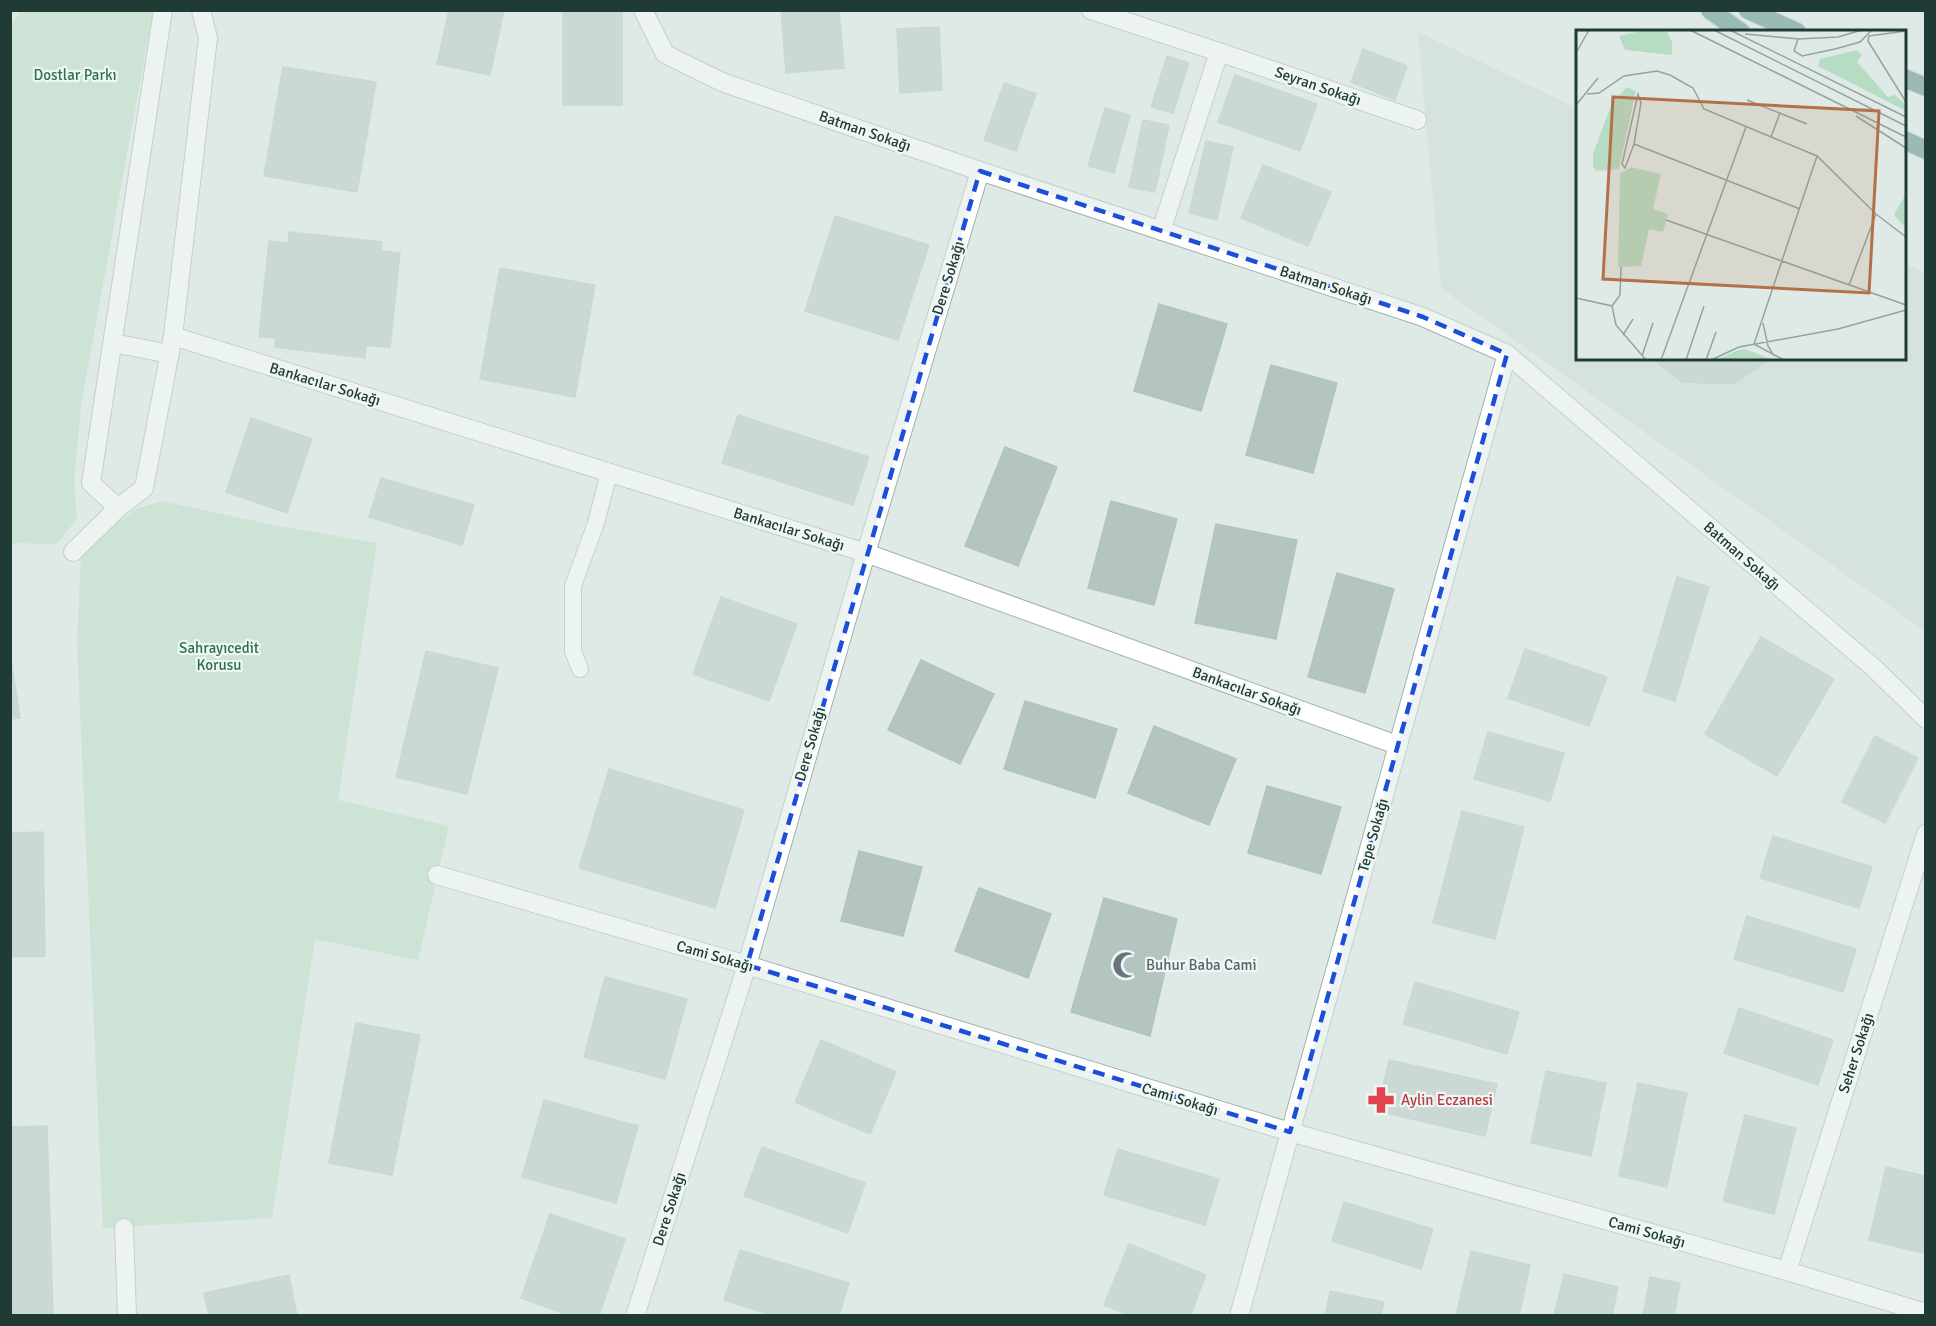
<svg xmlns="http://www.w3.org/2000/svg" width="1936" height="1326" viewBox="0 0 1936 1326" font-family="Signika,sans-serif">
	<rect width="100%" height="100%" fill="#dfeae6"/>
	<!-- built -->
	<path fill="#cddad5" d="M1418,32L1577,108L1578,358H1904L1905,263L1925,273V631L1441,288Z"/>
	<!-- green -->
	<path fill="#b7dcc4" d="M21,11H153L81,405L74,481L77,519L56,544L11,543L10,27Z
		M161,501L278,526L377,543L338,800L449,826L418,960L315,939L272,1218L103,1228L77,643L81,558L96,540L115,524L137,509Z"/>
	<!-- building -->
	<path fill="#b4c5bf" stroke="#b1c4be" stroke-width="1.5" d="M449,10H504L490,75L437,64Z
		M563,10H622V105H563Z
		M781,10H839L844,68L786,73Z
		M939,27L942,90L900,93L897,29Z
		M1363,49L1407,66L1395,100L1351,82Z
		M1167,56L1189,63L1173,113L1151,107Z
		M283,67L376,82L357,192L264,176Z
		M1235,75L1317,104L1300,151L1218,122Z
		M1004,83L1036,94L1016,151L984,140Z
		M1105,108L1130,115L1114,173L1088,166Z
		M1143,120L1169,125L1155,192L1129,187Z
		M1206,141L1233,147L1217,220L1189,213Z
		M1263,165L1331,192L1308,246L1241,218Z
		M835,216L929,245L898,340L805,311Z
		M289,232L382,242L381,251L400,253L390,348L366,345L365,358L275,347L276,338L259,337L269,241L288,243Z
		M500,268L595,285L575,397L480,379Z
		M1159,304L1227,324L1201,411L1134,391Z
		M1652,358H1773L1733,384L1682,382Z
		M1271,365L1337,383L1313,473L1246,455Z
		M738,415L869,457L853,505L722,463Z
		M251,418L312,439L287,513L226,492Z
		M1005,447L1057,467L1018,566L965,546Z
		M381,478L474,505L462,545L369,517Z
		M1111,501L1177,519L1154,605L1088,588Z
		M1216,524L1297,540L1276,639L1195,623Z
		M1337,573L1394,589L1365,693L1308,677Z
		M1677,577L1709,587L1675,701L1643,691Z
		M721,597L797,624L769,701L693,674Z
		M1761,637L1834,679L1777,776L1705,734Z
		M1525,649L1607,677L1589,726L1508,698Z
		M426,651L498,668L467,794L396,777Z
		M10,653L20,718L10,719Z
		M921,660L994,694L960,764L888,730Z
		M1025,701L1117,729L1095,798L1004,769Z
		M1154,726L1236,759L1209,825L1128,793Z
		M1488,732L1564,753L1550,801L1474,779Z
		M1875,736L1918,758L1885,823L1842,802Z
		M609,769L744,810L715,908L579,868Z
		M1267,786L1341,807L1321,874L1248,853Z
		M1462,811L1524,827L1495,939L1433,923Z
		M43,832L45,956L10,957V833Z
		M1773,836L1872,867L1859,908L1760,878Z
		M859,851L922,867L903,936L841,921Z
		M979,888L1051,914L1028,978L955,951Z
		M1104,898L1177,919L1150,1036L1071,1012Z
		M1747,916L1856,949L1843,992L1734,959Z
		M605,977L687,999L665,1079L584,1057Z
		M1415,982L1519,1012L1507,1054L1403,1024Z
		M1739,1008L1833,1040L1818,1085L1724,1053Z
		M356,1023L420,1035L392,1175L329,1163Z
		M821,1040L896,1072L870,1134L795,1102Z
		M1389,1060L1497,1084L1485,1136L1377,1111Z
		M1546,1071L1606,1083L1591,1156L1531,1143Z
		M1638,1083L1687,1093L1667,1187L1619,1176Z
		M544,1100L638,1126L616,1203L522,1177Z
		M1745,1115L1796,1128L1774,1214L1723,1201Z
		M47,1126L53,1316H10V1127Z
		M762,1147L865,1183L848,1233L744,1196Z
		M1118,1149L1219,1179L1205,1225L1104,1195Z
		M1886,1167L1926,1176V1244L1923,1253L1869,1240Z
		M1344,1202L1433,1229L1421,1269L1332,1241Z
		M550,1214L625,1239L599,1316H571L521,1298Z
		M1129,1244L1206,1275L1190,1316H1131L1104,1305Z
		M740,1250L849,1283L839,1316H774L724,1300Z
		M1471,1251L1530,1265L1519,1316H1456Z
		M1564,1274L1618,1287L1612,1316H1554Z
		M289,1275L297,1316H209L204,1293Z
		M1650,1277L1680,1283L1674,1316H1643Z
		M1330,1291L1384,1302L1381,1316H1325Z"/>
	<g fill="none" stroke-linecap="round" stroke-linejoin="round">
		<defs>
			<path id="service" d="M580,669L573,651V586L596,523L609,473"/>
			<path id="minor" d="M163,10L91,483L118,508L144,488L173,336L208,38L201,10
				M643,10L665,54L722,82L980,171L1423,317L1507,354L1874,668L1926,719
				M1091,10L1219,52L1417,120
				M1161,231L1219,52
				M173,336L866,553L1397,745
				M113,343L170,354
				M73,552L118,508
				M437,875L747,965L1290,1132L1787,1271L1926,1313
				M124,1228L127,1316
				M1787,1271L1926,834
				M635,1316L747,965L866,553L980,171
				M1239,1316L1507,354"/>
			<path id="trunk" d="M1710,10L1741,32
				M1748,10L1797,32
				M1904,78L1926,87
				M1904,140L1926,150"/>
		</defs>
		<!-- service casing -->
		<use href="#service" stroke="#a2b2ad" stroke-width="18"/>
		<!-- minor casing -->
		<use href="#minor" stroke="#a2b2ad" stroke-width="20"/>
		<!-- trunk casing -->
		<use href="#trunk" stroke="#bcc4c2" stroke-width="20"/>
		<!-- service -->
		<use href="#service" stroke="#fff" stroke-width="16"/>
		<!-- minor -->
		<use href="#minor" stroke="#fff" stroke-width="18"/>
		<!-- trunk -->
		<use href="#trunk" stroke="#48837a" stroke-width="18"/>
	</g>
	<!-- marked area -->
	<path d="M0 0H1936V1326H0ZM980,171L1423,317L1507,354L1290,1132L747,965Z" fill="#dfeae6" fill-opacity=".55" fill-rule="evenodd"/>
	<path fill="none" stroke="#1d4ed8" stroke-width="4.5" stroke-dasharray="12 8" stroke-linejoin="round" d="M980,171L1423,317L1507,354L1290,1132L747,965Z"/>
	<!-- icons -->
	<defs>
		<symbol id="mosque-bare" viewBox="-9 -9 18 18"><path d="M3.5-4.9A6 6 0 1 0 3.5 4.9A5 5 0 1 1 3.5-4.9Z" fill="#6b7280" stroke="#eff7f4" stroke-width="2.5" paint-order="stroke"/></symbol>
		<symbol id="pharmacy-bare" viewBox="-9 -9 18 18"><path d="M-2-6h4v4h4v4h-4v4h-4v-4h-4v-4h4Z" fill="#e0444e" stroke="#eff7f4" stroke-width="2.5" paint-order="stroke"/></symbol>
	</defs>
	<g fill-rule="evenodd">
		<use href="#mosque-bare" x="1107" y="946" width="38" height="38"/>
		<use href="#pharmacy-bare" x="1362" y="1081" width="38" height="38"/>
	</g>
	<g text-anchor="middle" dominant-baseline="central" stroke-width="4.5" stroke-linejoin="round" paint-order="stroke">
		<!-- park labels -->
		<g font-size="15" fill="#2a714c" stroke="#eff7f4">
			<text x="75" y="75">Dostlar Parkı</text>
			<text x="219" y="648">Sahrayıcedit<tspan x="219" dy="17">Korusu</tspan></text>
		</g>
		<!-- street labels -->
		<g font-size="15" fill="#203a35" stroke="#eff7f4">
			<text transform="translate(1318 86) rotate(19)">Seyran Sokağı</text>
			<text transform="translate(865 131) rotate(19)">Batman Sokağı</text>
			<text transform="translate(948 278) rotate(-73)">Dere Sokağı</text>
			<text transform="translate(1326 285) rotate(18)">Batman Sokağı</text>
			<text transform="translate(325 384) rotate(17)">Bankacılar Sokağı</text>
			<text transform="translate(789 529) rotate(17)">Bankacılar Sokağı</text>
			<text transform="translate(1742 556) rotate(41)">Batman Sokağı</text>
			<text transform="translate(1247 691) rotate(20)">Bankacılar Sokağı</text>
			<text transform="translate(810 744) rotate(-74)">Dere Sokağı</text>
			<text transform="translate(1373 835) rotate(-74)">Tepe Sokağı</text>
			<text transform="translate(715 956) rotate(16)">Cami Sokağı</text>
			<text transform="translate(1856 1053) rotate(-72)">Seher Sokağı</text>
			<text transform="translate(1180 1099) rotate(17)">Cami Sokağı</text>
			<text transform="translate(669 1209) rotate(-72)">Dere Sokağı</text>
			<text transform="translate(1647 1232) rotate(16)">Cami Sokağı</text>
		</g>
		<!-- worship labels -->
		<g font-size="15" fill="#5b616d" stroke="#eff7f4" text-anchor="start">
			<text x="1146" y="965">Buhur Baba Cami</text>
		</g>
		<!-- health labels -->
		<g font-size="15" fill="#be3a42" stroke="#eff7f4" text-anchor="start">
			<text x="1401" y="1100">Aylin Eczanesi</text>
		</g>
	</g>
	<!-- overview -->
	<g transform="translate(1576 30)">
		<rect width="330" height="330" fill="#dfeae6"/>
		<path d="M69,0H90L96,12V25L49,20L43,6ZM281,20L286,25L281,32L312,67L319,65L330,75V81L242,36L244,29ZM51,57L60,61L43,139L21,141L17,137V124L36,73ZM55,137L85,144L77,179L92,184L87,202L73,199L65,236L42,237L44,144ZM330,164V198L318,185ZM169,319L197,330H140L160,321Z" fill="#b7dcc4"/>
		<path fill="none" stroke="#93a49f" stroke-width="1.5" d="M114,0L330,107M138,0L330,96M154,0L330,87M330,1L293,6L292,11L330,72M169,4L222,9L218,21L226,26L259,19M222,9L262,7L286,0M259,19L284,12L296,0M0,23L13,0M11,64L23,63L48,46L81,41L94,45L117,58L128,79L241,126L300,184L330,207M171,70L231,94M0,75L22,48M280,86L330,118M195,107L204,83M58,114L49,138L46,134L62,64L65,73L58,114L224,179M90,190L330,275M273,255L300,184M0,268L36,276L40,295L70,330M36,276L44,265L45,237M187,293L192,316L198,326M47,305L57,289M178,314L241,126M178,314L208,330M66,326L77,293M85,330L170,97M110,330L128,276M130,330L140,302M135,330L163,317L262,299L330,280"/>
		<path fill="#b3714b" fill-opacity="0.15" stroke="#b3714b" stroke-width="3" d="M37,67L303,81L293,263L27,249Z"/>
		<rect width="330" height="330" fill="none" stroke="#203a35" stroke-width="3"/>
	</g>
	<!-- border -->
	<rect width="1936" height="1326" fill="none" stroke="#203a35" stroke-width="24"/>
</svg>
